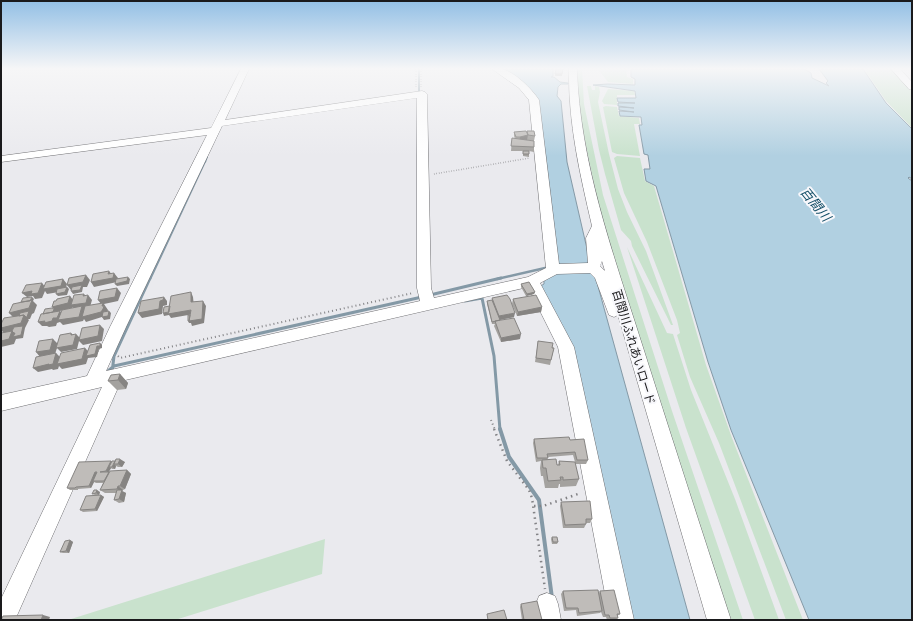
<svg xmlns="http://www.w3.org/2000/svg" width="913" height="621" viewBox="0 0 913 621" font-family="Montserrat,'Noto Sans JP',sans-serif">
	<rect width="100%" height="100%" fill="#eaeaee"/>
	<!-- green -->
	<path fill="#c9e2cd" d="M577,69H582L584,104L603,195L672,411L743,620H728L630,315L598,203L580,117Z
		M598,69H626L627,77L633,79V84L608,82Z
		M864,69H893L912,89V128L886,101Z
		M587,86H591L592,90H595V86L599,87L600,92L598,102L609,154L618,189L627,212L646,251L673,325H671L632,246L631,241L621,230L605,174L599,150Z
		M608,89L634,91L635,95H617V105L604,104L602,101Z
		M606,106L617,107L619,116L639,118L640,124H634L640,156L617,154L612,152L603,107Z
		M617,156L640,158L645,181L654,186L706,365L732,438L803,620H786L719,443L690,377L677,335L680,333L677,320L647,242L624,193L614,158Z
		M627,247L667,333L673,334L691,390L735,499L779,620H755L686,428Z
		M325,539L322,574L175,620H68Z"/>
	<!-- water -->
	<path fill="#b1d0e1" stroke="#8499a6" d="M502,69H553V76L551,77H554L560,82L568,83V84H561L558,87L557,96L561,101L567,162L590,262L596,279L690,620H626L570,347L539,287L544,284V279L558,273L537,99Z
		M631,69H804L811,73L812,78L829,86L826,83L828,81L819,69H863L886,103L912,129V179L909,177L908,178L912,181V620H809L731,430L708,362L656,186L646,181L644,169H650L648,155L644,154L639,125H642L641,117L620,116L619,111L634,112L619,110V107L634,108L618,106V103H635L618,102L617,98H636L635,91L593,85L608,84L635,85V79L631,77Z"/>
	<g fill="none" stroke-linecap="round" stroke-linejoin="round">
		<!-- stream-far3 -->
		<path stroke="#8499a6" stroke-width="2" d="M419,69V95
			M205,162L207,157"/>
		<!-- stream-far2 -->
		<path stroke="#8499a6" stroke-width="2.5" d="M150,279L205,161
			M497,279L545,268"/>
		<!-- stream-far1 -->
		<path stroke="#8499a6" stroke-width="3" d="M430,295L501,278
			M465,301L482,298L494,356L500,430
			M108,371L114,366L422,297
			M112,373L114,356L150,278"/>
		<!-- stream -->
		<path stroke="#8499a6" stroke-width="4" d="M500,429L509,457L539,500L552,598"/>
		<defs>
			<path id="minor" d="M241,69H249L225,120L422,91L425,92L427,94L431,288L434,298L528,277L546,268L529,100L519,88L492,69C495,69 499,68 502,69C515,72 532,89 539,100L559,264L588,263L586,238L592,226C580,174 568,123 569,69H577C580,162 612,250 640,338C670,432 700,526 731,620H707L618,315L614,317L609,315L595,278L590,273L557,274L540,283L574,347L634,620H610L558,347L528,287L121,381L15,620H1V599L102,387L1,411V395L87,376L110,327L207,135L1,162V156L211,128ZM417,98V288L420,301L106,371L126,327L222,126ZM602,261L605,271L600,266Z
				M891,69H900L912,82V90L909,89Z
				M547,593L555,596L558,604L561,620H537L536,604L539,596Z"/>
		</defs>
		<!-- minor casing -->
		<use href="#minor" stroke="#6f6f72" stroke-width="1"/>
		<!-- path-far2 -->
		<path stroke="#838386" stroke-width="1.5" stroke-dasharray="0.5 2" stroke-linecap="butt" d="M416,69V88
			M421,69V87
			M434,174L530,158"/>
		<!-- path-far1 -->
		<path stroke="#838386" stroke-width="2" stroke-dasharray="1 3" stroke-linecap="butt" d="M118,356L120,358L413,293
			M491,420L495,430"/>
		<!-- path -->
		<path stroke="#838386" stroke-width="2.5" stroke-dasharray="1.5 4" stroke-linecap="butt" d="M494,429L507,461L529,490L532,498L545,589
			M534,506H543L581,493"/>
		<!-- minor -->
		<use href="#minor" fill="#fff" fill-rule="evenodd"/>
	</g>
	<!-- wall -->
	<path fill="#a4a29f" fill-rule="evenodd" d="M556,69H563L562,76H555Z
		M527,131L535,136L534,141L527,140V139V140L534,147V152L529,151V157L523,156V151H511L512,138L515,139L514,136V132L527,134Z
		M521,284L535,292L534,294L526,296L521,287Z
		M492,298L514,317L500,320L520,339L501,342L494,326L495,324H492L487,304V301H492Z
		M513,299L542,307L541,312L517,316L512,304Z
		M538,341L554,348L550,365L535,362Z
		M120,374L128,383L126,389L117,390L108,381Z
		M534,439L570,440L588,460L586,464H575L579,479L576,486L560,487V484H559L558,488H545L543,476H541L540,468L541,461L536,462L533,443ZM573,455L575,462L559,461L558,465L547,460L548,457Z
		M111,461L112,462H125L122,467H118L116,466L115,469H112L111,468L109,472L127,470L131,474L125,489L123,490L122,491L126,493L124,502L119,503L114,500L116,493H105L100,490L103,483H96L94,482L91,488L78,489V490H70L67,488Z
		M100,492L99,495H101L104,497L97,511L83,512L80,510L95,495L92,494Z
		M561,502L592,519L590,523H586V524L584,528H563L560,506Z
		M552,537L558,542L557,544H552L551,539Z
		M70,540L73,542L69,553H63L60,552Z
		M563,591L599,593L600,591L620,614L617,616L618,618L615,620H607L606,617H603L601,612L600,613L577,616L576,610L564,611L561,594Z
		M521,604L542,620H522L520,607Z"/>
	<!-- shaded-wall -->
	<path fill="#868482" d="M528,135L527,140L519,142L520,137Z
		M109,271L113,276L114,273L118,278L117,282L94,287L91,282L108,274Z
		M86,275L90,280L87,287H83L82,292L73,294L71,291L81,288L71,290L67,285Z
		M128,277L130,279L129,284L117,286L115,284Z
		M63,279L67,284L65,291L47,294L45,291L42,298L35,299L33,296L27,297L22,293L42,283L46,288Z
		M67,287L69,289L67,295L58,296L56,294Z
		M117,288L121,293L118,301L104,304L108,310L107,314L105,316L86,322L84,319L83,321L63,325L60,322L57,323L56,326L49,327L47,326H42L38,322L53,318L60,311L64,316L75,310L72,307V308L56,312L45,318L54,309L52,307L70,296L74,301L83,296L84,294L87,298L88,295L92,300L90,307L84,308L86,311L101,304L98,300Z
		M191,292L193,297L194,307L191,302Z
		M535,292L534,294L526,296L527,294Z
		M32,297L34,299L33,301L37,305L34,313L32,314L30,319H28L29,320L25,328L23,338L16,339L14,344L1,347V341L4,333L1,330V328L14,318L9,313L29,303Z
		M164,297L167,301V305L163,306L162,314L142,318L138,313L160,301Z
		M203,301L206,306L204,323L192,326L191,323H189L188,321Z
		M542,307L541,312L517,316L518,312Z
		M191,310L194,314L171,318L169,315L164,316L163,313Z
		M109,311L111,313L110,319L104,320L102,317Z
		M515,313L514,317L499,320V316Z
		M100,325L104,329L102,341L83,345L79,341L77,349L61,352L57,348L55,354L40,357L36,352L53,339L58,344L71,335V333L75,337L76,334L80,338Z
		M521,334L520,339L501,342V338Z
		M100,343L102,345V348L99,349L97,357L88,358L86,364L62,369L59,366L58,369L53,370L52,369L38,372L33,368L56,353L61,358L85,348L89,352L97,346Z
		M120,374L128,383L126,389L118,380Z
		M120,459L125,462L122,467L118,464Z
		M111,461L113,463L109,467L111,468L108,473L106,471Z
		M114,464L116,466L115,469L112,467Z
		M127,470L131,474L125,489L120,486Z
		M95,472L97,474L93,481L94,482L91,488L89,486Z
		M118,486L123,490L122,491L126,493L124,502L119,499L121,492L117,489Z
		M97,490L100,492L99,495L96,493Z
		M101,495L104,497L97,511L95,509Z
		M70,540L73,542L69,553L66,551Z
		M43,615L50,617L49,620H41Z"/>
	<!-- building -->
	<path fill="#bfbcb9" stroke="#868482" d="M556,69H563L562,74H555Z
		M526,131L528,135L520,137H516L514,132Z
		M527,131H534L535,136L528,135Z
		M512,138L534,141V147L511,146Z
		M523,151H529V154H523Z
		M109,271L108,274L114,273L113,278L91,282L93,274Z
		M86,275L83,282L67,285L69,278Z
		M128,277L127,281L115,284L116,279Z
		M63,279L61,286L43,289L46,282Z
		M529,282L535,292L527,294L521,284Z
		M42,283L38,293L31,294L32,291L22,293L26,285Z
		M82,285L80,290L71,291L72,287Z
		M67,287L65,292L56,294L57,289Z
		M117,288L115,297L98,300L100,291Z
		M191,292V302L203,301L202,319L189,321L191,310L168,314L171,296Z
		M84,294L83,296L88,295L86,303L71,305L74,295Z
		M507,295L510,299L515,313L499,316L492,298Z
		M536,295L542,307L518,312L513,299Z
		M70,296L68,303L52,307L54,301H56L57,299Z
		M32,297L30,301L21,302L23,298Z
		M164,297L163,300L160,301L159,309L138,313L141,301Z
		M32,300L29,308L9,313L13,304Z
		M492,300L500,320L492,322L487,301Z
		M103,303L102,306H104L103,309L101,312L82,317L85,306Z
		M82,306L79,317L58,320L62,310Z
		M170,306L169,312L163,313L164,307Z
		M52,308L54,309L53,312L43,314L45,309Z
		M29,311L27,317H26L24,315L19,316L20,313Z
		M60,311L57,318H53L52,321L44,323L45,321L38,322L41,314Z
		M109,311L108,316L102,317L103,312Z
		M24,315L21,323L1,328V324L4,318Z
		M188,315H190L189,321H188Z
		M514,318L521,334L501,338L495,321Z
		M100,325L98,336L79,340L82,328Z
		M23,326L21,335L13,337L15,333H14L12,331L14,327Z
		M12,331L9,339L1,341V333Z
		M71,333V335L76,334L73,345L56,348L60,335Z
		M53,339L50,350L36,352L39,341Z
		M538,341L553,343L552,348H554L551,360L536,358Z
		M100,343V346H97L95,354L86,356L90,345Z
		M85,348L82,359L57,364L61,353Z
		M56,353L53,364L48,365L49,364L33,368L36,357Z
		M120,374L118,380L108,381L111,375Z
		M569,437L570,440L584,439L588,460H577L575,452L547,454L548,458H537L534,439Z
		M116,459H120L118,464H114Z
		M556,459L557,465H560L559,461L575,462L579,479L563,480V477H560L561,480L548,481L546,468H543L542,460Z
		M111,461L106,471L100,472H109L104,481H93L97,472H95L89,486L76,487L75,488H67L79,462Z
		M112,461H115L112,467H109Z
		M127,470L120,486H118L117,489L100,490L110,471Z
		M94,490H97L96,493L92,494Z
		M117,490H122L119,499L114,500Z
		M101,495L95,509L80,510L86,496Z
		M590,501L592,519H586V524L565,525L561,502Z
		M552,537H557L558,542H553Z
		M70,540L66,551L60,552L65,541Z
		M598,590L602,611L579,613L578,608H566L563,591Z
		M614,590L620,614H617L618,618H610L609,615H605L600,591Z
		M537,601L542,620H524L521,604Z
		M504,610L507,620H488L487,614Z
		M43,615L41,620H1L3,616Z"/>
	<!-- sky -->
	<linearGradient id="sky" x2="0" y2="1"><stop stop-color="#92bfe5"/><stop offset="0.44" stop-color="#f6f6f7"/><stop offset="1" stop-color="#f6f6f7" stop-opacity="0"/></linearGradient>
	<rect width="913" height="156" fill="url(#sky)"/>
	<g text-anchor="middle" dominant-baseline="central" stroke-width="4" stroke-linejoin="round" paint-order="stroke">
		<!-- street labels -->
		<g font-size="12" fill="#1a1a1c" stroke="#f7f7fb">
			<text transform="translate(634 347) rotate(73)">百間川ふれあいロード</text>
		</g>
		<!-- water labels -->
		<g font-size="13" font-style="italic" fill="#144e67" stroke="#f7f7fb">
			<text transform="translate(816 204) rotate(51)">百間川</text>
		</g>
	</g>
	<!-- border -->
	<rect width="913" height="621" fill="none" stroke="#1a1a1c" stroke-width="4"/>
</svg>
